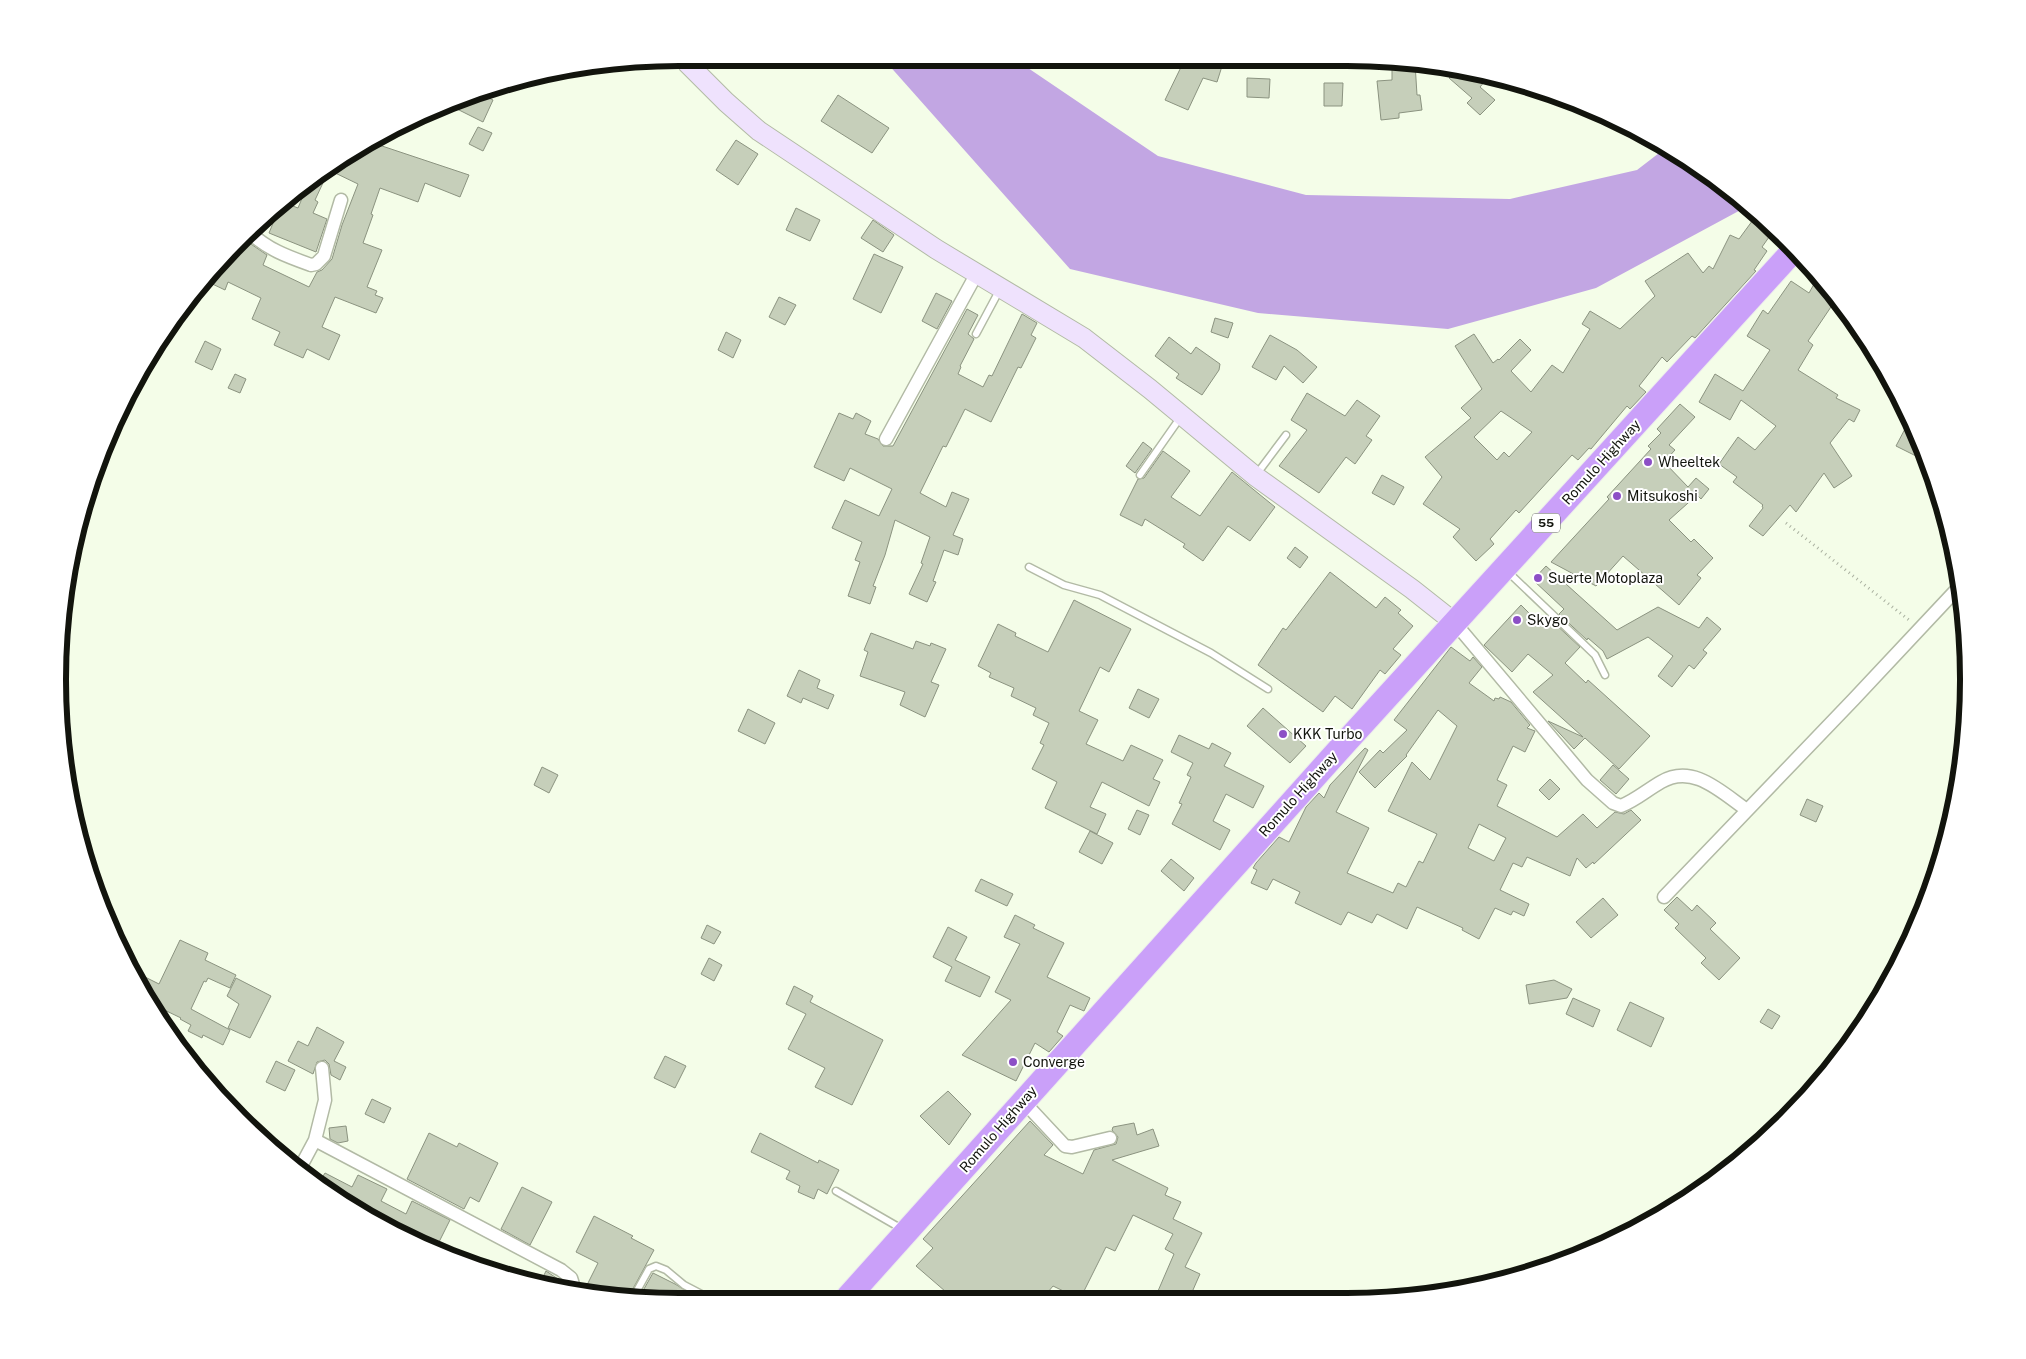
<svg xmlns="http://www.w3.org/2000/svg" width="2026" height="1359" viewBox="0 0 2026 1359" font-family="'Public Sans',sans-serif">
	<rect width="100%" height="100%" fill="#f4fde8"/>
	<!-- water -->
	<path fill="#c2a6e3" d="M887,63H1024L1028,68L1158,156L1306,195L1510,199L1637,170L1663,150L1748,206L1596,288L1448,329L1258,313L1070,269Z"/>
	<!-- building -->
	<path fill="#c6cfba" stroke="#8b9380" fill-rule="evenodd" d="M1183,63H1223L1217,82L1203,78L1188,110L1165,100Z
		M1392,63H1415L1417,95H1420L1422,110L1399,113V118L1381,120L1377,81L1392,80Z
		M1457,69L1474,72L1485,81L1480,87L1495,100L1480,115L1467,103L1472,98L1449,78Z
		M1247,78L1270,79L1269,98L1247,97Z
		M1324,83H1343L1342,106H1324Z
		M476,92L493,100L483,122L449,105Z
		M838,95L889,128L872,153L821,121Z
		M478,127L492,133L483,151L469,144Z
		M736,140L758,154L738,185L716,170Z
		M373,143L469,175L460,197L425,183L418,202L380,188L371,214L373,215L363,243L382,250L367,287L377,291L375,295L383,298L376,313L335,297L322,327L340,335L329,360L307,349L303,358L274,345L280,332L252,319L261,298L228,282L225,290L204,280L242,238L267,255L263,265L309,287L317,272L322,270L332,259L342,225L358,184L329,170L315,200L318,202L313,213L327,219L316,252L269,233L280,206L285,203L298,208L308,184L334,162Z
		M796,208L820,220L810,241L786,230Z
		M1758,213L1774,230L1762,247L1767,251L1754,270L1756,271L1695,338L1692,336L1667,362L1662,357L1639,386L1646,392L1630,409L1627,406L1591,449L1589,448L1578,460L1572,455L1519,513L1516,510L1490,539L1494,544L1476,561L1453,537L1460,529L1423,504L1442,477L1425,457L1471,418L1461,408L1482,389L1455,346L1474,334L1493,363L1498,359L1499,360L1520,339L1531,350L1511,371L1531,392L1552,365L1563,373L1590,329L1582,324L1590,311L1620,329L1655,296L1645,281L1688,253L1703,273L1709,266L1713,269L1730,235L1739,239ZM1501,411L1532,432L1509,457L1504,452L1497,460L1474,437Z
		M873,220L894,235L883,252L861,238Z
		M874,254L903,267L881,313L853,299Z
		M1818,277L1837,298L1808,341L1813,345L1798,370L1838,395L1836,398L1860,410L1854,422L1849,419L1830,443L1852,476L1834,488L1824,473L1796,512L1790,505L1763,536L1749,526L1763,508L1762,506L1763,505L1733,482L1737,477L1719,464L1738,437L1755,450L1776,426L1741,400L1730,420L1699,402L1715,374L1743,391L1770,350L1747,336L1763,310L1768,314L1791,281L1809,293Z
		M936,293L952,301L937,329L922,321Z
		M779,297L796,305L785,325L769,317Z
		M967,309L978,315L968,334L974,339L960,366L961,367L958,374L983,387L989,375L992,376L1022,314L1037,323L1031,335L1036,338L1021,368L1018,367L991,422L965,409L946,447L943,446L920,493L946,507L952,492L969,499L953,535L963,539L958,555L944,550L933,581L936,582L927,602L909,594L923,564L921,563L930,537L895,520L885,555L873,586L876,587L870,604L848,596L860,562L855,560L862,542L832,528L845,500L879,516L892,489L850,468L844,481L814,467L839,413L853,419L856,413L871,421L865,434L878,439L883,446H893Z
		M1215,318L1233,323L1228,338L1211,332Z
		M726,332L741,340L733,358L718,350Z
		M1270,335L1297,350L1317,367L1303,383L1284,366L1276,380L1252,367Z
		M1169,337L1191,354L1196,347L1220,364L1219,370L1202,395L1176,378L1179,374L1155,356Z
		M205,341L221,349L212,370L195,362Z
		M235,374L246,379L240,393L228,388Z
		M1307,393L1345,416L1357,400L1380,416L1366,436L1372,440L1355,464L1346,457L1319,493L1279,466L1307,430L1291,420Z
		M1680,404L1695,417L1669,445L1675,450L1664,462L1688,487L1696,478L1709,489L1701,499L1697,495L1669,520L1691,542L1694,539L1713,558L1697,575L1701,578L1679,605L1623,556L1596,586L1551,562L1609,499L1607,497L1651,449L1648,446L1661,433L1657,429Z
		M1906,427L1914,431L1920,447L1916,456L1896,446Z
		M1143,442L1152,449L1135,473L1126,466Z
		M1163,451L1190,471L1171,497L1200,516L1232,472L1275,507L1250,541L1228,526L1203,561L1183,547L1185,544L1145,519L1142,526L1120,515L1138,479L1144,478Z
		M1382,475L1404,487L1394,505L1372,493Z
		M1295,547L1308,557L1300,568L1287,558Z
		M1546,566L1617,630L1658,607L1699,628L1707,617L1721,629L1703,650L1707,653L1694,669L1689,665L1672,687L1658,676L1673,656L1648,637L1607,659L1603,651L1588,638L1587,640L1559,614L1564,609L1533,580Z
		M1330,572L1376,608L1385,597L1401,610L1398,613L1413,626L1393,649L1401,655L1385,674L1380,670L1352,709L1335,696L1323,712L1258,665L1283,628L1286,630Z
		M1074,600L1131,629L1109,672L1100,667L1079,711L1098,720L1086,744L1123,761L1131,745L1163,760L1153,779L1160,782L1149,806L1102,782L1090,807L1106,814L1097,834L1045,808L1057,782L1032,769L1044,745L1040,743L1049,723L1033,715L1036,708L1011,696L1014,688L989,677L991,673L978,666L998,624L1016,633L1015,636L1048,652Z
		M1521,605L1545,629L1552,621L1580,647L1565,663L1586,683L1588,680L1650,736L1619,769L1585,738L1574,749L1548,721L1583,737L1533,692L1553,675L1528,654L1512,672L1484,645Z
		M871,633L913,649L916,641L930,646L931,643L946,649L931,682L939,685L925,717L900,705L905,692L860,676L868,652L864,650Z
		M1451,647L1470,661L1473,657L1482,667L1469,683L1494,701L1495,698L1499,699L1500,697L1511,702L1530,725L1527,728L1535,731L1525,752L1513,746L1497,780L1507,785L1497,806L1557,837L1583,814L1597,828L1615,812L1624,814L1631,810L1641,820L1594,864L1593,862L1586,868L1577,858L1570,876L1527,857L1522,867L1513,863L1500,890L1529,904L1524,916L1513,911L1511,915L1495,908L1479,939L1462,930L1463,928L1417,907L1407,929L1377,914L1372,923L1348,912L1341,925L1295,903L1300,892L1273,879L1267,890L1251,883L1257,870L1253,868L1256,863L1279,837L1289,842L1306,807L1319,793L1324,798L1330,785L1365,748L1368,750L1336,812L1369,828L1347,873L1393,893L1398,883L1406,887L1419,861L1423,863L1437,834L1388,811L1412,762L1430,780L1457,726L1438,710L1406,755L1407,756L1375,788L1359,772L1380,750L1383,753L1407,730L1394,720ZM1479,824L1506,838L1494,861L1468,848Z
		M799,670L820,680L817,688L834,695L828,709L803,698L801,703L787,696Z
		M1138,689L1159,699L1149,718L1129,708Z
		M1263,708L1306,746L1290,763L1247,726Z
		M748,709L775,723L765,744L738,731Z
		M1179,735L1209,749L1212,743L1231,753L1224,766L1264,786L1253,808L1226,794L1213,821L1230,830L1220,850L1172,824L1182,804L1179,803L1191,777L1187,775L1193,763L1171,752Z
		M1613,765L1629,779L1616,794L1600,780Z
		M542,767L558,775L549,793L534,785Z
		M1550,779L1560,789L1549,800L1539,790Z
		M1807,799L1823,806L1816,822L1800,815Z
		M1137,810L1149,815L1140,835L1128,829Z
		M1090,831L1113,843L1102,864L1079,852Z
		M1171,859L1194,878L1184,891L1161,871Z
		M981,879L1013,894L1007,906L975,891Z
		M1677,897L1692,911L1697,905L1716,923L1710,929L1740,958L1719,980L1701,963L1706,958L1675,928L1679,924L1664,910Z
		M1603,898L1618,915L1591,938L1576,922Z
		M1015,915L1035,925L1033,928L1064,943L1047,977L1090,998L1084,1011L1070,1005L1057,1032L1063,1036L1049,1052L1035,1043L1016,1081L962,1055L1011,1000L995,992L1020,944L1004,937Z
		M707,925L721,932L714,944L701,938Z
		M948,927L967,937L955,960L990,977L980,997L945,981L952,967L933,957Z
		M180,940L208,953L205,960L236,975L230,988L208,978L206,982L204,981L191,1009L230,1030L223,1045L203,1035L202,1038L188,1031L191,1025L180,1019L181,1018L150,1003L141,991L133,971L159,984Z
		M709,958L722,965L714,981L701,974Z
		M236,978L271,996L250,1038L228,1028L239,1004L227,996Z
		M1554,980L1572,989L1567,998L1529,1004L1526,985Z
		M794,986L813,996L810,1002L883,1040L852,1105L815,1087L825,1068L788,1049L806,1014L786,1004Z
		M1573,998L1600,1010L1593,1027L1566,1014Z
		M1630,1002L1664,1018L1651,1047L1617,1030Z
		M1768,1009L1780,1016L1772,1029L1760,1022Z
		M317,1027L344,1042L334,1061L346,1067L340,1080L331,1075L329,1064L325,1060L317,1062L313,1074L288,1061L298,1041L308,1046Z
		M665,1056L686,1066L675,1088L654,1078Z
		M276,1061L295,1070L285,1091L266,1082Z
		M948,1091L971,1114L949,1145L920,1116Z
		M372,1099L391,1108L384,1123L365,1114Z
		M1030,1121L1053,1145L1044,1155L1083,1174L1094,1150L1116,1144L1118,1137L1112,1130L1113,1127L1134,1123L1137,1135L1153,1129L1159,1146L1112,1160L1168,1188L1165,1195L1181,1202L1173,1219L1202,1233L1185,1267L1200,1274L1189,1299H1175L1158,1291L1174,1254L1165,1249L1173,1234L1133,1215L1115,1251L1106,1247L1080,1299L1053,1286L1043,1298H953L916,1266L933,1248L923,1239Z
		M346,1126L348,1141L338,1143L330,1139L329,1128Z
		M429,1133L457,1147L459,1143L498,1163L479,1202L470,1197L464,1209L407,1179Z
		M760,1133L818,1163L819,1160L839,1170L827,1194L818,1189L814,1199L798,1192L800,1186L786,1179L790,1171L751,1152Z
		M325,1173L352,1187L358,1175L387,1189L381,1201L406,1214L412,1201L450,1220L435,1250L405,1237L320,1181Z
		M522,1187L552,1202L530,1245L501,1229Z
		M594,1216L633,1236L631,1238L654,1250L629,1296H598L583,1293L598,1263L576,1252Z
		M546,1271L564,1283L566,1289L540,1283Z
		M653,1273L675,1284L696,1297L640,1296Z"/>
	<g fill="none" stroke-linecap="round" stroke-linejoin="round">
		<defs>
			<path id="lane" d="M976,334L999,291
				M1140,475L1180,418
				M1256,475L1286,435
				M1029,567L1064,585L1100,595L1211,653L1268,689
				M1507,571L1595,655L1605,675
				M836,1191L902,1229
				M634,1296L649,1269L656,1266L666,1270L684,1285L707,1297"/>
			<path id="street" d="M249,232C269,250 286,256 311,265L316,264L324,256L341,200
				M886,439L977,273
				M1455,623L1587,780L1613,803L1621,806C1636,800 1647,790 1661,782C1693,763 1721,792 1747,810
				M1664,897L1854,699L1959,587
				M322,1068L325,1100L315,1140L561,1270L571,1278L575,1291
				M1023,1101L1065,1146L1072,1147L1110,1138
				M300,1168L315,1140"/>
			<path id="secondary" d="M687,63L726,102L759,131L936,249L1084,338L1150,389L1255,476L1412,589L1455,623"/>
			<path id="highway" d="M848,1297L1345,743L1793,251"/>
		</defs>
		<!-- lane casing -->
		<use href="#lane" stroke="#b2baa5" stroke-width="9"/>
		<!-- street casing -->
		<use href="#street" stroke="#b2baa5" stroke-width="15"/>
		<!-- secondary casing -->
		<use href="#secondary" stroke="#b2baa5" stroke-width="21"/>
		<!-- highway casing -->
		<use href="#highway" stroke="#ececec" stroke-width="26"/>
		<!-- path -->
		<path stroke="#aab1a0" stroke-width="3" stroke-dasharray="1 4" stroke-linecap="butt" d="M1786,523L1909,620"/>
		<!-- lane -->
		<use href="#lane" stroke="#fff" stroke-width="6"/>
		<!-- street -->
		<use href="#street" stroke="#fff" stroke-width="12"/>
		<!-- secondary -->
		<use href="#secondary" stroke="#efe2fd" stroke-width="19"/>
		<!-- highway -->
		<use href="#highway" stroke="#caa0f9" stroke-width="24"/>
	</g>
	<!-- markers -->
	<g fill="#8c4fc6" stroke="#fff" stroke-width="2">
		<circle cx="1648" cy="462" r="5"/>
		<circle cx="1617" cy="496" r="5"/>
		<circle cx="1538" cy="578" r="5"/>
		<circle cx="1517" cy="620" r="5"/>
		<circle cx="1283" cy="734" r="5"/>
		<circle cx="1013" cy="1062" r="5"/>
	</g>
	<g text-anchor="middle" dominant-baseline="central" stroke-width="4" stroke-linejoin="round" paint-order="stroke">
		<!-- shield labels -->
		<rect fill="#fff" stroke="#595a56" stroke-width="1" x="1532" y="513.5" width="28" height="19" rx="4"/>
		<g font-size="12" font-weight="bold" fill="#12140d">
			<text x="1546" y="523">55</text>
		</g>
		<!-- street labels -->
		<g font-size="14" fill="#12140d" stroke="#fff">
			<text transform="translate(1601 462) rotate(-48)">Romulo Highway</text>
			<text transform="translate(1298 794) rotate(-48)">Romulo Highway</text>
			<text transform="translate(998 1129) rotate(-49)">Romulo Highway</text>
		</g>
		<!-- poi labels -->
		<g font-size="14" fill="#12140d" stroke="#fff" text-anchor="start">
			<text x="1658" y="462">Wheeltek</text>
			<text x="1627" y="496">Mitsukoshi</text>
			<text x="1548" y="578">Suerte Motoplaza</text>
			<text x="1527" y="620">Skygo</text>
			<text x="1293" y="734">KKK Turbo</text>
			<text x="1023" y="1062">Converge</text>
		</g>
	</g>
	<!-- crop -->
	<path d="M0 0H2026V1359H0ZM679 66H1347A613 613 0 0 1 1960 679V680A613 613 0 0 1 1347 1293H679A613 613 0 0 1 66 680V679A613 613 0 0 1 679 66Z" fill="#fff" fill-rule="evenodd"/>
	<path fill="none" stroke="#12140d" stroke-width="6" d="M679 66H1347A613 613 0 0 1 1960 679V680A613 613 0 0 1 1347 1293H679A613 613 0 0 1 66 680V679A613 613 0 0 1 679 66Z"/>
</svg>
